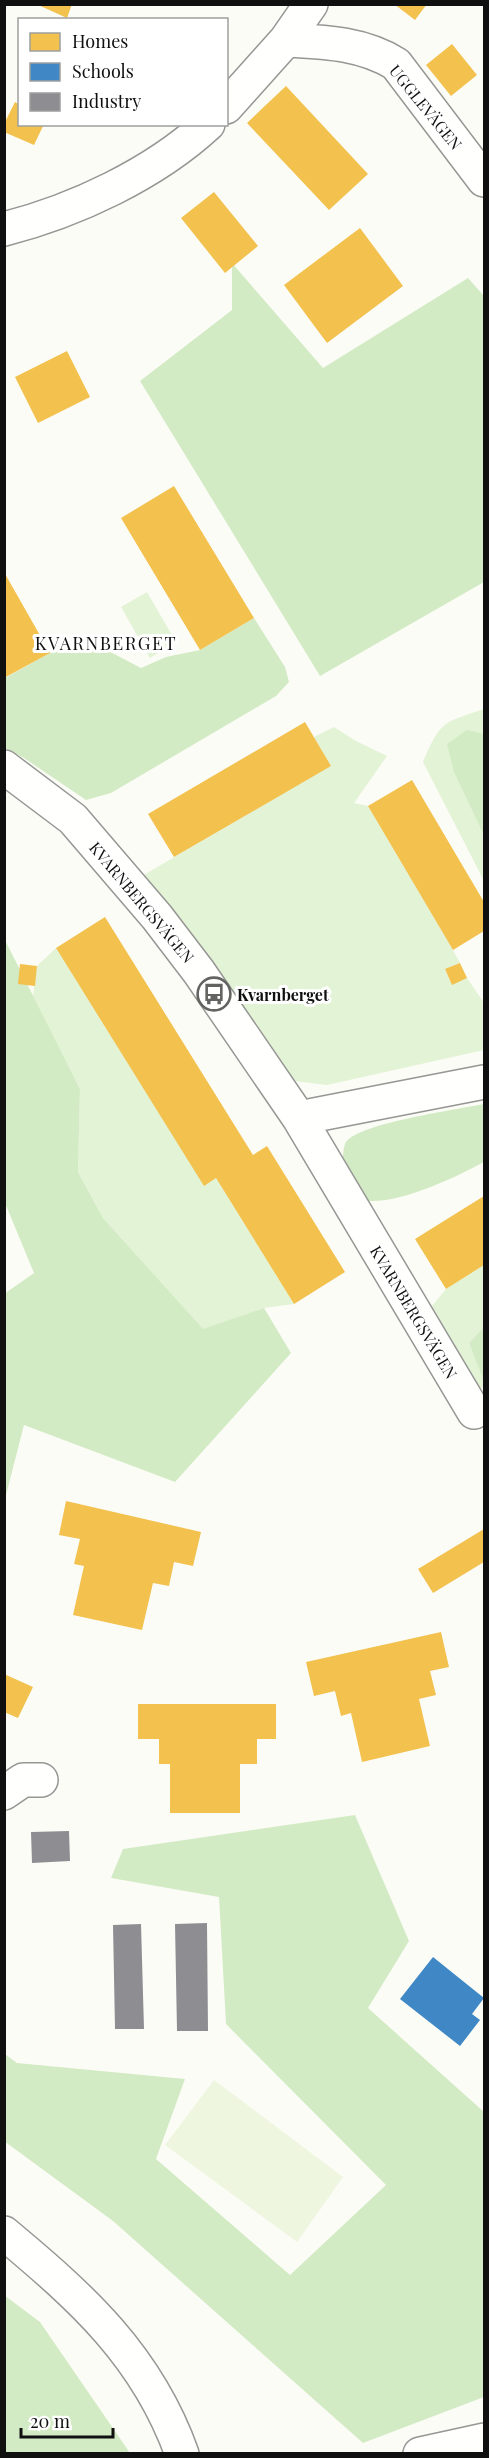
<svg xmlns="http://www.w3.org/2000/svg" width="489" height="2458" viewBox="0 0 489 2458" font-family="'Playfair Display',serif">
	<rect width="100%" height="100%" fill="#fcfcf7"/>
	<!-- green -->
	<path fill="#e3f3d6" d="M147,592L176,642L150,658L121,607Z
		M484,709V881L423,762C441,720 443,723 484,709Z
		M334,727L356,741L387,756L354,803L368,806L453,950L460,963L445,970L452,984L467,978L484,1003V1050L327,1085L294,1081L282,1069L142,876L330,766L314,737Z
		M56,948L204,1185L216,1178L294,1304L264,1308L203,1330L103,1218L78,1172L80,1089L33,996L37,966Z
		M484,1265V1327L469,1343L484,1382V1387L473,1390L432,1306L446,1289Z"/>
	<!-- forest -->
	<path fill="#d3ebc4" d="M232,263L323,368L468,278L484,296V582L320,676L140,381L232,310Z
		M254,618L285,667L289,682L276,696L111,793L86,800L24,758L5,748V678L50,653L97,645L141,668L166,657L200,650Z
		M467,730L484,734V835L454,772L447,744Z
		M5,940L80,1089L78,1172L103,1218L203,1329L264,1308L291,1353L175,1482L24,1425L5,1499L4,1294L34,1273L5,1203Z
		M484,1104V1162C454,1178 394,1207 361,1200C351,1182 338,1166 345,1144C352,1124 460,1109 484,1104Z
		M484,1327V1382L469,1343Z
		M355,1815L409,1941L368,2008L484,2112V2397L363,2443L113,2221L4,2141L5,2054L17,2063L185,2079L156,2159L290,2275L386,2185L226,2024L219,1897L111,1878L123,1849Z
		M4,2295L40,2322L130,2453H5Z"/>
	<!-- pitch -->
	<path fill="#eef6e0" d="M214,2080L343,2177L297,2242L165,2145Z"/>
	<!-- homes -->
	<path fill="#f2c14e" d="M36,4H72L67,18Z
		M394,4H427L415,20Z
		M452,44L477,75L451,96L426,65Z
		M286,86L368,174L329,210L247,123Z
		M15,102L20,105V124H44L34,145L4,132V124Z
		M214,192L258,246L225,273L181,218Z
		M360,228L403,286L327,343L284,285Z
		M67,351L90,397L38,423L15,377Z
		M174,486L254,618L200,650L121,518Z
		M4,572L50,653L4,678Z
		M305,722L331,766L174,857L148,814Z
		M412,780L484,902V931L453,950L368,806Z
		M105,917L253,1155L267,1146L345,1272L294,1304L216,1178L204,1186L56,948Z
		M460,963L467,978L452,985L445,969Z
		M20,964L37,966L35,986L18,984Z
		M484,1196V1265L446,1289L415,1239Z
		M66,1501L201,1532L193,1566L174,1562L169,1586L153,1583L142,1630L73,1615L84,1566L74,1564L80,1539L59,1535Z
		M484,1529V1562L433,1593L418,1569Z
		M441,1632L449,1667L430,1671L436,1695L419,1699L430,1746L362,1762L351,1713L341,1716L335,1691L314,1696L306,1662Z
		M4,1674L33,1687L18,1718L4,1712Z
		M138,1704H276V1739H257V1764H240V1813H170V1764H159V1739H138Z"/>
	<!-- schools -->
	<path fill="#3f88c5" d="M433,1957L484,1998L472,2014L480,2020L460,2046L400,1999Z"/>
	<!-- industry -->
	<path fill="#8d8d92" d="M69,1831L70,1861L32,1863L31,1832Z
		M207,1923L208,2031H177L175,1924Z
		M141,1924L144,2029H115L113,1925Z"/>
	<g fill="none" stroke-linecap="round" stroke-linejoin="round">
		<defs>
			<path id="minor" d="M286,40C324,42 362,43 396,64L484,180
				M226,107L286,40L311,4
				M4,229C75,211 154,174 208,124
				M4,767L73,819L157,917L199,972L299,1118L474,1412
				M299,1118L484,1082
				M4,1793L23,1780H41
				M4,2233C82,2298 147,2356 182,2454
				M420,2454L484,2440"/>
		</defs>
		<!-- minor casing -->
		<use href="#minor" stroke="#969694" stroke-width="36"/>
		<!-- minor -->
		<use href="#minor" stroke="#fffffe" stroke-width="33"/>
	</g>
	<!-- icons -->
	<defs>
		<symbol id="bus-ring" viewBox="-11 -11 22 22"><circle r="9.5" fill="#fff" stroke="#636361" stroke-width="1.5"/><path d="M-5-6H5V4H4V6H2V4H-2V6H-4V4H-5ZM-3.5-4V0h7V-4ZM-3.5 1.2v1.5H-2V1.2ZM2 1.2v1.5H3.5V1.2Z" fill="#636361"/></symbol>
	</defs>
	<g fill-rule="evenodd">
		<use href="#bus-ring" x="195" y="975" width="38" height="38"/>
	</g>
	<g text-anchor="middle" dominant-baseline="central" stroke-width="6" stroke-linejoin="round" paint-order="stroke">
		<!-- street labels -->
		<g font-size="16" fill="#101010" stroke="#fff">
			<text transform="translate(426 107) rotate(51)">UGGLEVÄGEN</text>
			<text transform="translate(142 902) rotate(50)">KVARNBERGSVÄGEN</text>
			<text transform="translate(414 1312) rotate(59)">KVARNBERGSVÄGEN</text>
		</g>
		<!-- poi labels -->
		<g font-size="16" font-weight="bold" fill="#101010" stroke="#fff" text-anchor="start">
			<text x="237" y="994">Kvarnberget</text>
		</g>
		<!-- neighbourhood labels -->
		<g font-size="18" letter-spacing="1.5" fill="#101010" stroke="#fff">
			<text x="106" y="643">KVARNBERGET</text>
		</g>
	</g>
	<!-- border -->
	<rect width="489" height="2458" fill="none" stroke="#101010" stroke-width="12"/>
	<!-- legend -->
	<rect x="18" y="18" width="210" height="108" fill="#ffffff" stroke="#9f9f9f" stroke-width="1.5"/>
	<rect x="30" y="33" width="30" height="18" fill="#f2c14e" stroke="#9f9f9f" stroke-width="1.5"/>
	<text x="72" y="48" font-size="18" fill="#101010">Homes</text>
	<rect x="30" y="63" width="30" height="18" fill="#3f88c5" stroke="#9f9f9f" stroke-width="1.5"/>
	<text x="72" y="78" font-size="18" fill="#101010">Schools</text>
	<rect x="30" y="93" width="30" height="18" fill="#8d8d92" stroke="#9f9f9f" stroke-width="1.5"/>
	<text x="72" y="108" font-size="18" fill="#101010">Industry</text>
	<!-- scale -->
	<path d="M21 2428v9h92v-9" fill="none" stroke="#101010" stroke-width="3"/>
	<text x="30" y="2428" font-size="18" fill="#101010" stroke="#ffffff" stroke-width="4.5" paint-order="stroke">20 m</text>
</svg>
